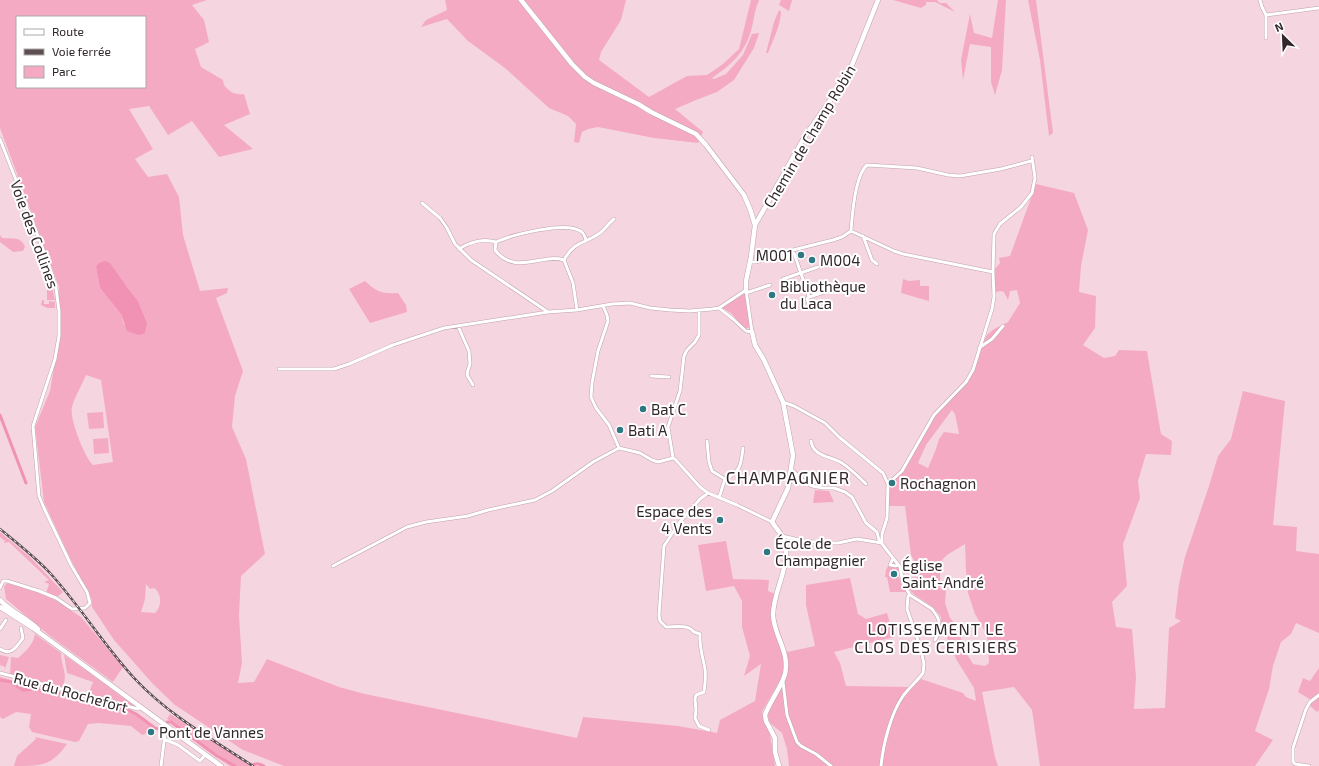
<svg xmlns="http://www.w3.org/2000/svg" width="1319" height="766" viewBox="0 0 1319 766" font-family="'Exo 2',sans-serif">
	<rect width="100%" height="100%" fill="#f5d6e0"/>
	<!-- green -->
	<path fill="#f5aac3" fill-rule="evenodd" d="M0,0H207L192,5L204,20L209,42L195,49L201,67L223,80L224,85C230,92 234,95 244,94L250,114L224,125L253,149L219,157L192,121L168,135L149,106L129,109L153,149L135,159L148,177L167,174L179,197L183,235L200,291L228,288L227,293L216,298L243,371L235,396L232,427L246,459L265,554L241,576L239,615L242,663L238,683L254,682L267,659L339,687L365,694L577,738L583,717L678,726L717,733L720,720L755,701L761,664L744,676L750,656L742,627V601L734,586L706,591L698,545L726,541L733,579L769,580L768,591L775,594L776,621L787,652L815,646L806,605V585L850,578L858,614L866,619L887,613L894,637L834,652L840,663L846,686L911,687L921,679L963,693L966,697L976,701L974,688L956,659L950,644L941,626V617C938,613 935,608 930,605C918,596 908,594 905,578L919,577L917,566L911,555L905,506H888V484L901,473L935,414L971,375L976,366L983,343L987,335L994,329L1008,322L1020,303L1017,290L1010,291L1008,300L1004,292L1001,291L996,292L993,271L1000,263L999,258L1010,256L1036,184L1074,193L1088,230L1081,266L1079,292L1096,296L1095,328L1083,345L1104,358L1115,356L1119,350L1147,351L1161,434L1172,441L1171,455L1146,454L1138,481L1140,498L1123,544L1127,586L1112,602L1116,627L1132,629L1136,677L1134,709L1165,708L1169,628L1181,621L1175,618L1179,584L1185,557L1209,486L1218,456L1231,439L1243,391L1285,401L1273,525L1297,527L1296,551L1319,554V633L1296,623L1291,634L1281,642L1273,666L1269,689L1255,731L1273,740L1255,766H1040L1032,710L1014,687L982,692L995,757L998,766H789L787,749L782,733L770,723L767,714L786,678L785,666L781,678L762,712L770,734L775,766H284L243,750L175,705L153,684L114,640L92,607V600L70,558L44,502L35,427L50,391L59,338V287L0,128ZM17,17H145V87H17ZM110,264L127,287L138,301L147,323L124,325L121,314L100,288L96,267ZM86,375L101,380L113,462L93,465C84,457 69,417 72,407C75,396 82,385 86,375ZM952,410L955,414L959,434L944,432L939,439L936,449L928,468L918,463L926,445ZM965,544L966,571L968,593L975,614L987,635L989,663L985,666L973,664L962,646L960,629L950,618L945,603L946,591L940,588V562L947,555ZM146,584L150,589L154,588C162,593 162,607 155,613L141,612L145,599Z
		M445,0H626L621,20L601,52L599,60L649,97L687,76L707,75L723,64L739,49L751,0H759C755,9 754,18 752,27C746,52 732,64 712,78L714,79L726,74L743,55L752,34L759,33L754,48L734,80L717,92L696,100L675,109L703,132L698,143L654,138L598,127L588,129L582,132L579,143L574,142L576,124L568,116L549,108L505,68L468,41L447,19L421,27L426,20L447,10Z
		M781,0H792L789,11L779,5Z
		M893,0H937L940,3H946L955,12L935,2H926V5L921,8Z
		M998,0H1006L1002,70L995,95L991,82V47L970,44L963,80L961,60L970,14L974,33L992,38Z
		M1028,0H1036L1053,133L1049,136L1040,60Z
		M779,10L781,12C780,28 773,39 768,53H766L774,22Z
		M0,235L2,238C12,239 21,236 25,247L23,251L13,252L0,242Z
		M39,248L49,276L41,275L40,258H38L34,249Z
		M47,279H50L55,300H47Z
		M903,279L909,281L920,280V286H929V301L901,293Z
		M365,281C377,292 382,294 398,293L406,305L407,312L370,323L349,289Z
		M745,293L750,327L745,329L731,313L722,308Z
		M42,300H44V304H49V301L55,302V308H47L41,305Z
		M103,412L104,428L89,429L87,413Z
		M108,438L109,453L94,454L93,439Z
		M815,490L829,491L834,502L813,503Z
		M0,532L31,558L63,592L57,597L46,593L49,584L44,582L49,580L9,542L4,543L5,541L0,537Z
		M888,566L898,567L899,571L890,570L889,576L899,577L902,586L906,592H890L887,577H885L886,570Z
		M8,583L42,594L54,599L81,617L123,667L113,682L50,636L6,599L4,586Z
		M35,634L61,653C61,667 69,674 62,688L10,675L11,657L18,658C26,651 33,645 35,634Z
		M0,655L9,657L4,672L5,667L0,665Z
		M64,655L87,671L136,707H133L129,704H125L88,695L93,682L67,673Z
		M1319,668V693L1311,700L1298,692L1303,678L1310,681Z
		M0,677L134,713L154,728L148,733L142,735L131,726L99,723L88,724L79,741L75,742L32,732L29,727L31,714L16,712L3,719L0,717Z
		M1319,696V710L1317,712L1309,705Z
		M170,714L252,766H230L174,726L175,723L167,719Z
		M35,737L67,744C51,766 43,766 14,766L17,756L36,739Z"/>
	<!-- water -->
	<path fill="#f191b3" d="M105,261L110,263L127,287L138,301L147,323L145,333L139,335L127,331L121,314L100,288L96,267L99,263Z"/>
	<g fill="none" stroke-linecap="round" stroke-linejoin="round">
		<!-- canal -->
		<path stroke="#f191b3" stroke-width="3" d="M0,415L26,483
			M0,680L11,682L23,690L34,689L59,693L74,697L88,704L128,710L136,714L155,728L159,729
			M167,722H171L217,756L235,766
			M251,766C256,763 258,763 264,766"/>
		<defs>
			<path id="street" d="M1260,0L1262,7L1266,15
				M1266,15L1319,8
				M1266,38V15
				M0,139L48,262L56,288L59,311V336L55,359L33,426L39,496L44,508L71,565L87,592L90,603L85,608L72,609L56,598L39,591L7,581H3
				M422,203L440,218L447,228L455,244L471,260L548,312
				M851,231C852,216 855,175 867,165L917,168L948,175L960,176L1001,169L1031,161
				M851,231L894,251L903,254L993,272
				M863,236L872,260L877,264
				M496,242L495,250C515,276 541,253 564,260
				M459,249C470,242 484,238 496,242C512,235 567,220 582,232C584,234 585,237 586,240
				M793,250L809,297L834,289
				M750,262H756L785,252L833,240L842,237L851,231
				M783,279L818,267
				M746,293L770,285
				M809,297L807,299L810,307
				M603,306L607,315L608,321L598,351L592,383L591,397L596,408L609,425L619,448
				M719,308L733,319L746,331L752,332L746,290
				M577,310L573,283L564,260C575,240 585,244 600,233C605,229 609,223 614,219
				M458,326L469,351L470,364L468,370L467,375L473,385
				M979,348L992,339L1003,326
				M279,369H334L349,364L393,345L444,328L548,312L577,310L612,304L630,303L650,308L670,310L690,311L712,309L719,308L746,290
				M651,376L669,377
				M783,402L794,406L825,423L839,437L883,473L888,484L887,518L882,534V543
				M707,441L709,462L712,471L725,479
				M811,441C813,457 831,456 842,463C851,469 859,477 866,484
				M619,448L640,453L652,460L658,462L673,458L675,459L700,487L708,493L737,505L772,522
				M673,458L668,427L680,391L684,356L687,350L695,342L699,335V310
				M791,469L806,483L812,486L823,488H834L845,492L852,497L866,523L877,532L879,540L900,567L903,583L910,595L932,609L937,616L939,621L938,634L935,640
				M888,484L902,471L934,415L966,382L973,370L992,309L994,297L993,272L994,234L1000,224L1021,207L1032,193L1035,178L1032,157
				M708,493L700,499L679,523L664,546L659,615L660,621L666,627C675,627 688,624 694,632L700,634C699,647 703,657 705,669C706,677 705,685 704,692L696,695L695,699L696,710L695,718L699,726L709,730
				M719,498L725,479C741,471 741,465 743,448
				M782,536L804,541L826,543H838L857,539L882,543
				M893,558L890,565L896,566L898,565
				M333,566L407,527L426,522L468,516L488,510L535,500L552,491L593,462L619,448
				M0,588L3,581
				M0,629L6,620
				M0,649C11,657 17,646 23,638L21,628
				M0,673L138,709L141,707
				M783,682L787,715L797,742L801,746L816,754L831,766
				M164,739L178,745L200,761L205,755
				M161,766L165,734L167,728
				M881,766C883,745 891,713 903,696C909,688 917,681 923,673L924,664L920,646L907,609L908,596L910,595
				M1309,766L1295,764L1293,762V748L1306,709L1310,702L1319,695"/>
			<path id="secondary" d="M521,0L572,64L585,77L594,83L638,104L651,112L696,134L706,145L744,195L750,209L755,225L751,257L746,281V290
				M755,225L805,136L848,75L878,0
				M752,332L755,345L764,360L783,402L793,455L788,488L772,522C776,528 781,533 784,540C792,564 773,591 773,615C774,636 790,652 785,674C781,688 770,701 765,715L766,721L775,738V752L779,766
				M0,600C11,612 27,618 38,629
				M0,607L33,628L221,766"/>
		</defs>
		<!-- street casing -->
		<use href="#street" stroke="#bfa2ab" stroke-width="4"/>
		<!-- secondary casing -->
		<use href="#secondary" stroke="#bfa2ab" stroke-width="5.5"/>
		<!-- street -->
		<use href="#street" stroke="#fff" stroke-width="3"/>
		<!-- secondary -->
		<use href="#secondary" stroke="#fff" stroke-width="4.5"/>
		<defs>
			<path id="rail" d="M0,529C17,543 35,557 50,573C81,607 105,647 136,680C170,716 212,739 253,766"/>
		</defs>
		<!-- rail casing -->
		<use href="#rail" stroke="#5e4f53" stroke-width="2.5"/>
		<!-- rail -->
		<use href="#rail" stroke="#fff" stroke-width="1" stroke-dasharray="3" stroke-linecap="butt"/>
	</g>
	<!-- markers -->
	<g fill="#2f7781" stroke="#fff" stroke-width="1.5">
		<circle cx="801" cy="255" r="4"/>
		<circle cx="812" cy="260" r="4"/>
		<circle cx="772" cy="295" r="4"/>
		<circle cx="643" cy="409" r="4"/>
		<circle cx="620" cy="430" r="4"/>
		<circle cx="892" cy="483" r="4"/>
		<circle cx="720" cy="520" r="4"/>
		<circle cx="767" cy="552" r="4"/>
		<circle cx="894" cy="574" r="4"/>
		<circle cx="151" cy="732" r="4"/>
	</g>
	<g text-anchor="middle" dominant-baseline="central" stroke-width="4" stroke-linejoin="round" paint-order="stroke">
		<!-- street labels -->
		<g font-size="15" fill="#312629" stroke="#fff">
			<text transform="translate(809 136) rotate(-59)">Chemin de Champ Robin</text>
			<text transform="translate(35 234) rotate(70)">Voie des Collines</text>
			<text transform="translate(71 692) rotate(15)">Rue du Rochefort</text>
		</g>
		<!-- poi labels -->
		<g font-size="15" fill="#312629" stroke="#fff" text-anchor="start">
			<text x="793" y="255" text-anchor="end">M001</text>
			<text x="820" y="260">M004</text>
			<text x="780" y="286">Bibliothèque<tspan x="780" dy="17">du Laca</tspan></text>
			<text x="651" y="409">Bat C</text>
			<text x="628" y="430">Bati A</text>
			<text x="900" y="483">Rochagnon</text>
			<text x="712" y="511" text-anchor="end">Espace des<tspan x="712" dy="17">4 Vents</tspan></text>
			<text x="775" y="543">École de<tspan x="775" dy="17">Champagnier</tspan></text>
			<text x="902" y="565">Église<tspan x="902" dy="17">Saint-André</tspan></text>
			<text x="159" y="732">Pont de Vannes</text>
		</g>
		<!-- neighbourhood labels -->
		<g font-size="16" letter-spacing="1" fill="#312629" stroke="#fff">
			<text x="936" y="628">LOTISSEMENT LE<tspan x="936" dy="18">CLOS DES CERISIERS</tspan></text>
		</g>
		<!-- quarter labels -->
		<g font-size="17" letter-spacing="1" fill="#312629" stroke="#fff">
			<text x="788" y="477">CHAMPAGNIER</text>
		</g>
	</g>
	<!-- legend -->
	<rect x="16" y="16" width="130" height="72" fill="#ffffff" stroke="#ada8a9"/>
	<rect x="24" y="29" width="20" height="6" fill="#ffffff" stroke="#ada8a9"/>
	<text x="52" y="36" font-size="12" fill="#312629">Route</text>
	<rect x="24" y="49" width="20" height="6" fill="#5e4f53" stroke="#ada8a9"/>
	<text x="52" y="56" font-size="12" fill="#312629">Voie ferrée</text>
	<rect x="24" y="66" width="20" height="12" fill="#f5aac3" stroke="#ada8a9"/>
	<text x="52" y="76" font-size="12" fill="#312629">Parc</text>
	<!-- north arrow -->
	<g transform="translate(1283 36) rotate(336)" stroke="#ffffff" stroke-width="3" paint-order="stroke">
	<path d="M0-3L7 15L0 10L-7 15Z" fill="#312629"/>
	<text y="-6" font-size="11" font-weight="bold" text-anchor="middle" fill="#312629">N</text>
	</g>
</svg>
